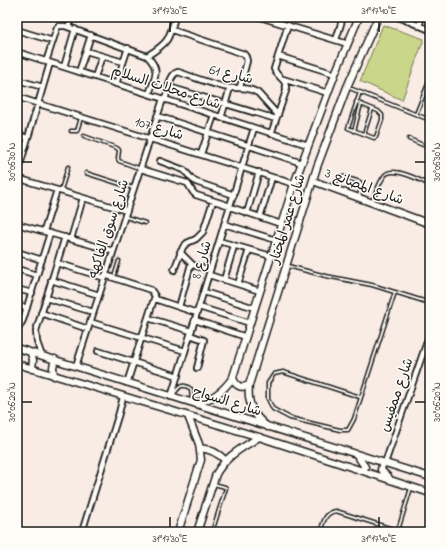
<svg xmlns="http://www.w3.org/2000/svg" width="447" height="549" viewBox="0 0 447 549" font-family="'Indie Flower','Playpen Sans Arabic',sans-serif">
	<rect width="100%" height="100%" fill="#f8ece4"/>
	<filter id="ink" filterUnits="userSpaceOnUse"><feTurbulence type="fractalNoise" baseFrequency=".025" numOctaves="2"/><feDisplacementMap in="SourceGraphic" scale="8" xChannelSelector="R" yChannelSelector="G"/><feConvolveMatrix kernelMatrix="1 2 1 2 8 2 1 2 1" color-interpolation-filters="sRGB"/></filter>
	<g filter="url(#ink)">
		<!-- green -->
		<path fill="#cad68a" stroke="#737953" d="M383,25L424,39L402,100L360,81Z"/>
		<g fill="none" stroke-linecap="round" stroke-linejoin="round">
			<defs>
				<path id="lane" d="M347,87L430,120
					M356,102L378,111L382,115V120L376,137L374,138L348,128L360,92
					M416,114L430,79
					M71,131H77L81,118
					M354,131L361,104
					M364,134L372,109
					M84,136L117,148L119,150L118,159L119,161L141,169
					M409,139L430,148
					M86,173L133,188
					M333,188L339,177H344L360,182L361,187L359,197
					M61,190L68,167
					M372,202C376,193 379,182 385,175C393,166 420,180 430,185
					M126,217L145,223
					M288,266L326,276L372,285L430,303
					M114,277L119,261
					M173,395C179,387 182,382 191,389L192,401
					M360,397L283,372L274,374L268,383V399L273,409L290,418L340,430H348L354,419L395,292
					M398,530L411,488
					M212,532L226,488L225,487L214,484
					M320,532C324,522 324,513 336,511L402,532"/>
				<path id="street" d="M260,17L348,44
					M398,17L430,30
					M419,26L422,17
					M69,27L72,17
					M17,30L53,41
					M172,30L244,54L246,57L247,61L240,87
					M336,40L343,17
					M86,51L123,62
					M17,52L308,145
					M147,56C168,43 169,40 175,17
					M278,56L335,74
					M46,62L57,28L59,26H65L147,56C161,70 155,77 149,94
					M64,67L75,29
					M79,72L91,35
					M95,77L102,56
					M283,79L328,93
					M17,80L43,87
					M116,84L128,48
					M169,87L276,119
					M17,97L294,184
					M165,100C168,92 169,74 178,72C193,77 209,83 224,87C237,90 245,85 258,93L278,115
					M157,116L302,163
					M221,118L230,88
					M17,134L27,138
					M271,134L286,91C287,78 278,79 274,69L288,25
					M201,154L214,115
					M160,161L184,170L192,179L196,182L234,195
					M141,169L187,183C191,187 191,192 196,195L230,206
					M17,175L50,63
					M17,178L127,211
					M230,207L281,224
					M247,213L259,172
					M260,217L272,177
					M17,224L113,251
					M224,224L276,240
					M44,231L57,190
					M71,239L83,198
					M219,241L271,256
					M17,252L42,260
					M180,252L193,265L210,270
					M57,263L105,278
					M17,269L37,275
					M174,270L183,247L187,243L196,239L203,232L213,201
					M105,275L151,290L155,296L127,383
					M209,275L260,291
					M51,280L99,295
					M224,280L234,246
					M238,284L249,250
					M17,289L32,293
					M204,292L255,308
					M46,298L93,312
					M155,299L197,313
					M17,305L27,308
					M179,307L191,264
					M199,307L250,323
					M41,313L88,329
					M148,318L191,331
					M195,320L246,337
					M90,322L185,351
					M17,331L23,320L50,233
					M190,335L204,340L197,368
					M98,351L178,376
					M42,356L37,342L36,331L65,237
					M76,366L163,99
					M171,397L254,128
					M385,463L430,333
					M82,532L119,413L123,397"/>
				<path id="secondary" d="M313,181L430,224
					M17,348L430,477
					M31,353L33,360L32,369
					M17,364L259,437L430,493
					M54,376L53,367L55,359
					M233,377C235,386 241,389 249,385
					M194,403C211,401 223,392 233,377L294,184L335,74L359,17
					M268,427C253,416 247,403 249,385L317,167L347,87L378,17
					M200,448C210,449 218,453 225,460
					M357,455L365,467L363,470H359
					M385,463L382,465L381,470L389,478
					M178,532L201,460L199,444L188,416
					M197,532L216,474C227,455 241,449 259,437"/>
			</defs>
			<!-- lane casing -->
			<use href="#lane" stroke="#1c1c1c" stroke-width="5"/>
			<!-- street casing -->
			<use href="#street" stroke="#1c1c1c" stroke-width="8"/>
			<!-- secondary casing -->
			<use href="#secondary" stroke="#1c1c1c" stroke-width="9"/>
			<!-- lane -->
			<use href="#lane" stroke="#fdfcf7" stroke-width="2"/>
			<!-- street -->
			<use href="#street" stroke="#fdfcf7" stroke-width="4.5"/>
			<!-- secondary -->
			<use href="#secondary" stroke="#fdfcf7" stroke-width="6"/>
		</g>
	</g>
	<!-- ticks -->
	<path fill="none" stroke="#1c1c1c" stroke-width="1.5" d="M170,22V32M379,22V32M22,162H32M415,162H425M22,402H32M415,402H425M170,517V527M379,517V527"/>
	<g text-anchor="middle" dominant-baseline="central" stroke-width="3" stroke-linejoin="round" paint-order="stroke">
		<!-- street labels -->
		<g font-size="14" fill="#1c1c1c" stroke="#fdfcf7">
			<text transform="translate(231 75) rotate(13)">شارع 61</text>
			<text transform="translate(166 88) rotate(18)">شارع محلات السلام</text>
			<text transform="translate(159 129) rotate(17)">شارع 107</text>
			<text transform="translate(364 187) rotate(20)">شارع المصانع 3</text>
			<text transform="translate(288 219) rotate(-73)">شارع عمر المختار</text>
			<text transform="translate(109 229) rotate(-72)">شارع سوق الفاكهه</text>
			<text transform="translate(202 260) rotate(-73)">شارع 8</text>
			<text transform="translate(397 395) rotate(-71)">شارع ممفيس</text>
			<text transform="translate(227 402) rotate(17)">شارع السواح</text>
		</g>
	</g>
	<!-- margin -->
	<rect width="447" height="549" fill="none" stroke="#fdfcf7" stroke-width="44"/>
	<rect x="22" y="22" width="403" height="505" fill="none" stroke="#1c1c1c" stroke-width="1.5"/>
	<g font-size="10" text-anchor="middle" fill="#1c1c1c">
		<text x="170" y="14">31°17'30"E</text>
		<text x="379" y="14">31°17'40"E</text>
		<text transform="translate(11 162) rotate(-90)" y="4">30°06'30"N</text>
		<text transform="translate(436 162) rotate(-90)" y="4">30°06'30"N</text>
		<text transform="translate(11 402) rotate(-90)" y="4">30°06'20"N</text>
		<text transform="translate(436 402) rotate(-90)" y="4">30°06'20"N</text>
		<text x="170" y="542">31°17'30"E</text>
		<text x="379" y="542">31°17'40"E</text>
	</g>
</svg>
